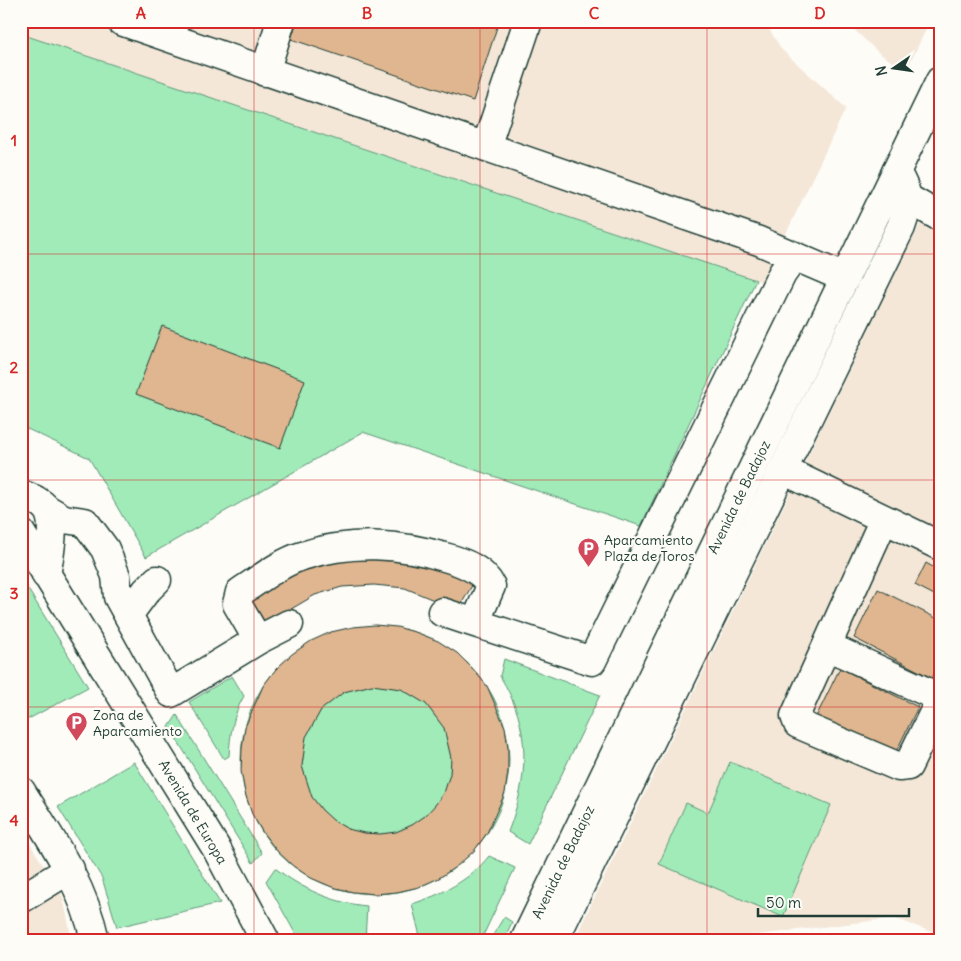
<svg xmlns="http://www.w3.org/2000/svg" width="961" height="961" viewBox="0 0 961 961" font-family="Delius,sans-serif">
	<rect width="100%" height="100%" fill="#fdfcf7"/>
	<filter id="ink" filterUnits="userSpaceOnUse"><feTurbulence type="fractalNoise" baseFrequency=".02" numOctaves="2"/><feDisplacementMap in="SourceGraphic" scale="10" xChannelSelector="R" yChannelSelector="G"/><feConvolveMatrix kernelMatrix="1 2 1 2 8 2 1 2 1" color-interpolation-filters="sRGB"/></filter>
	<g filter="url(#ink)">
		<!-- built -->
		<path fill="#f4e7d8" d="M21,21H764L782,50L846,108L763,282L21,34Z
			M845,21H930L906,71L879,53Z
			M940,182V935L894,918L718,940H574Z
			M21,829L63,897L72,940H21Z"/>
		<!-- green -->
		<path fill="#a1ebb9" stroke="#609476" d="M21,34L756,280L641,526L363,432L146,557L89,458L21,426Z
			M21,582L26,586L88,687L21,723Z
			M241 760a134 134 0 1 1 268 0a134 134 0 1 1-268 0Z
			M504,659L600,695L528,844L508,832C529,777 532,728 500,676Z
			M232,676L244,696C233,714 230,735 229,756L224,759L189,702Z
			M177,715L262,853L253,863L169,727Z
			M134,762L220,903L117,927L102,878L58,807Z
			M730,762L831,805L783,917L659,864L686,803L708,813Z
			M489,856L515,868L481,940H421L412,904C441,895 470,880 489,856Z
			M275,868C302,889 333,903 367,906L365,940H299L266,881Z
			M504,917L512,922L504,940H490Z"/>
		<!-- building -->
		<path fill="#dfb690" stroke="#1f3d34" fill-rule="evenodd" d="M297,21H499L473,101L291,39Z
			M162,326L305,380L280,448L136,394Z
			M376,554L448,570L474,582L458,610L405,588L374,585L342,587L315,595L264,625L246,601L305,566Z
			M926,563L940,571V598L915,585Z
			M878,589L940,620V663L932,678L854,638Z
			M375,625L397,627L418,633L438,641L457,653L473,669L487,686L505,727L508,748V771L505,793L487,833L474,851L457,866L439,878L419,887L397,892L375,894L353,892L332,887L311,878L293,866L277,851L263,833L252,814L245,793L241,771L242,748L245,727L263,686L276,669L292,654L311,641L331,632L353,627ZM372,685L401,689L426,704L444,728L451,758L450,774L445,790L436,804L425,816L412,825L396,832L380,834L364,833L348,829L334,821L322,810L312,797L302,766L306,737L321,710L344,692Z
			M840,668L918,707L894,756L816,717Z"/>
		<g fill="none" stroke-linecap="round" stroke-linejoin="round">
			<defs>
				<path id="minor" d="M121,21L759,241L845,278
					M265,72L281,21
					M486,147L528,21
					M909,199L940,217
					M783,470L940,546
					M21,494C30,498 39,500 46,508C57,521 49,559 46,575
					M47,509L64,519L85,522L105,549L116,576L118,597L171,693L258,640L289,624
					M884,519L795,716L798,724L899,767L908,766L940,700
					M21,533L216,848L265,940
					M442,612L475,623
					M129,614L146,591L157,580
					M258,640L237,604L240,592C259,580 280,563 302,556C352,540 399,543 448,558C465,563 483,570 491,586L475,623L592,661L782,274L795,256
					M827,646L940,698
					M21,791C51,839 83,884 95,940
					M21,899L70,869
					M554,940L901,227C910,202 910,195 896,172"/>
				<path id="major" d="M525,940L940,81"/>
			</defs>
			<!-- minor casing -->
			<use href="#minor" stroke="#1f3d34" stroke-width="31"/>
			<!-- major casing -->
			<use href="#major" stroke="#1f3d34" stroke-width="31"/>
			<!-- minor -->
			<use href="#minor" stroke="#fdfcf7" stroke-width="28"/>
			<!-- major -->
			<use href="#major" stroke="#fdfcf7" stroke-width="28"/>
		</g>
	</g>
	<!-- grid -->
	<path fill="none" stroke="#d62828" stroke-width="1" stroke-opacity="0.55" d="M254,21V940M480,21V940M707,21V940M21,254H940M21,480H940M21,707H940"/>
	<!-- icons -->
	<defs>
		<symbol id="parking-pin" viewBox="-11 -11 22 30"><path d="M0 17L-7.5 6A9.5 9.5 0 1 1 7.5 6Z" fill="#d1495b" stroke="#fdfcf7"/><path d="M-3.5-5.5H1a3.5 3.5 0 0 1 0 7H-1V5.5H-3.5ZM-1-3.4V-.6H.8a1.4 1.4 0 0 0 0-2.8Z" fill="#fff"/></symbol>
	</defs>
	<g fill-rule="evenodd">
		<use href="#parking-pin" x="576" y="536" width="25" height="34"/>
		<use href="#parking-pin" x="64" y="710" width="25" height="34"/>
	</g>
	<g text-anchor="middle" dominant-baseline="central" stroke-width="4.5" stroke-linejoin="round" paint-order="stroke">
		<!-- street labels -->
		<g font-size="14" fill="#1f3d34" stroke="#fdfcf7">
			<text transform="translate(739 497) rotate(-64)">Avenida de Badajoz</text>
			<text transform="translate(193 812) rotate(59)">Avenida de Europa</text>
			<text transform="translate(563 862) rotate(-64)">Avenida de Badajoz</text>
		</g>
		<!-- poi labels -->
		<g font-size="14" fill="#1f3d34" stroke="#fdfcf7" text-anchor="start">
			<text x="604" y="540">Aparcamiento<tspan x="604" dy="16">Plaza de Toros</tspan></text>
			<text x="93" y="715">Zona de<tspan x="93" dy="16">Aparcamiento</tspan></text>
		</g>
	</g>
	<!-- margin -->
	<rect width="961" height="961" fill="none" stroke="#fdfcf7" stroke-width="55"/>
	<!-- north arrow -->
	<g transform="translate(894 68) rotate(257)" stroke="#fdfcf7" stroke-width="4" paint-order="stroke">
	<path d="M0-4L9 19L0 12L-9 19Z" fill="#1f3d34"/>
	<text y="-8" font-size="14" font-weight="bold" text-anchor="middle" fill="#1f3d34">N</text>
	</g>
	<!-- scale -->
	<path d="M758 908v8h151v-8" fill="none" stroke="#1f3d34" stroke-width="2.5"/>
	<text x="766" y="908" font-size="15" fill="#1f3d34" stroke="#fdfcf7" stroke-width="4" paint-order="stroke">50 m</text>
	<rect x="28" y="28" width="906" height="906" fill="none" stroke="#d62828" stroke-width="2"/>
	<g font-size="16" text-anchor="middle" font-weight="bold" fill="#d62828">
		<text x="141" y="19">A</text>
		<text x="367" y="19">B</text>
		<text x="594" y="19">C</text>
		<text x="820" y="19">D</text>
		<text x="14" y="146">1</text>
		<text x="14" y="373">2</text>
		<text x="14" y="599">3</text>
		<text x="14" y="826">4</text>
	</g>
</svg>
